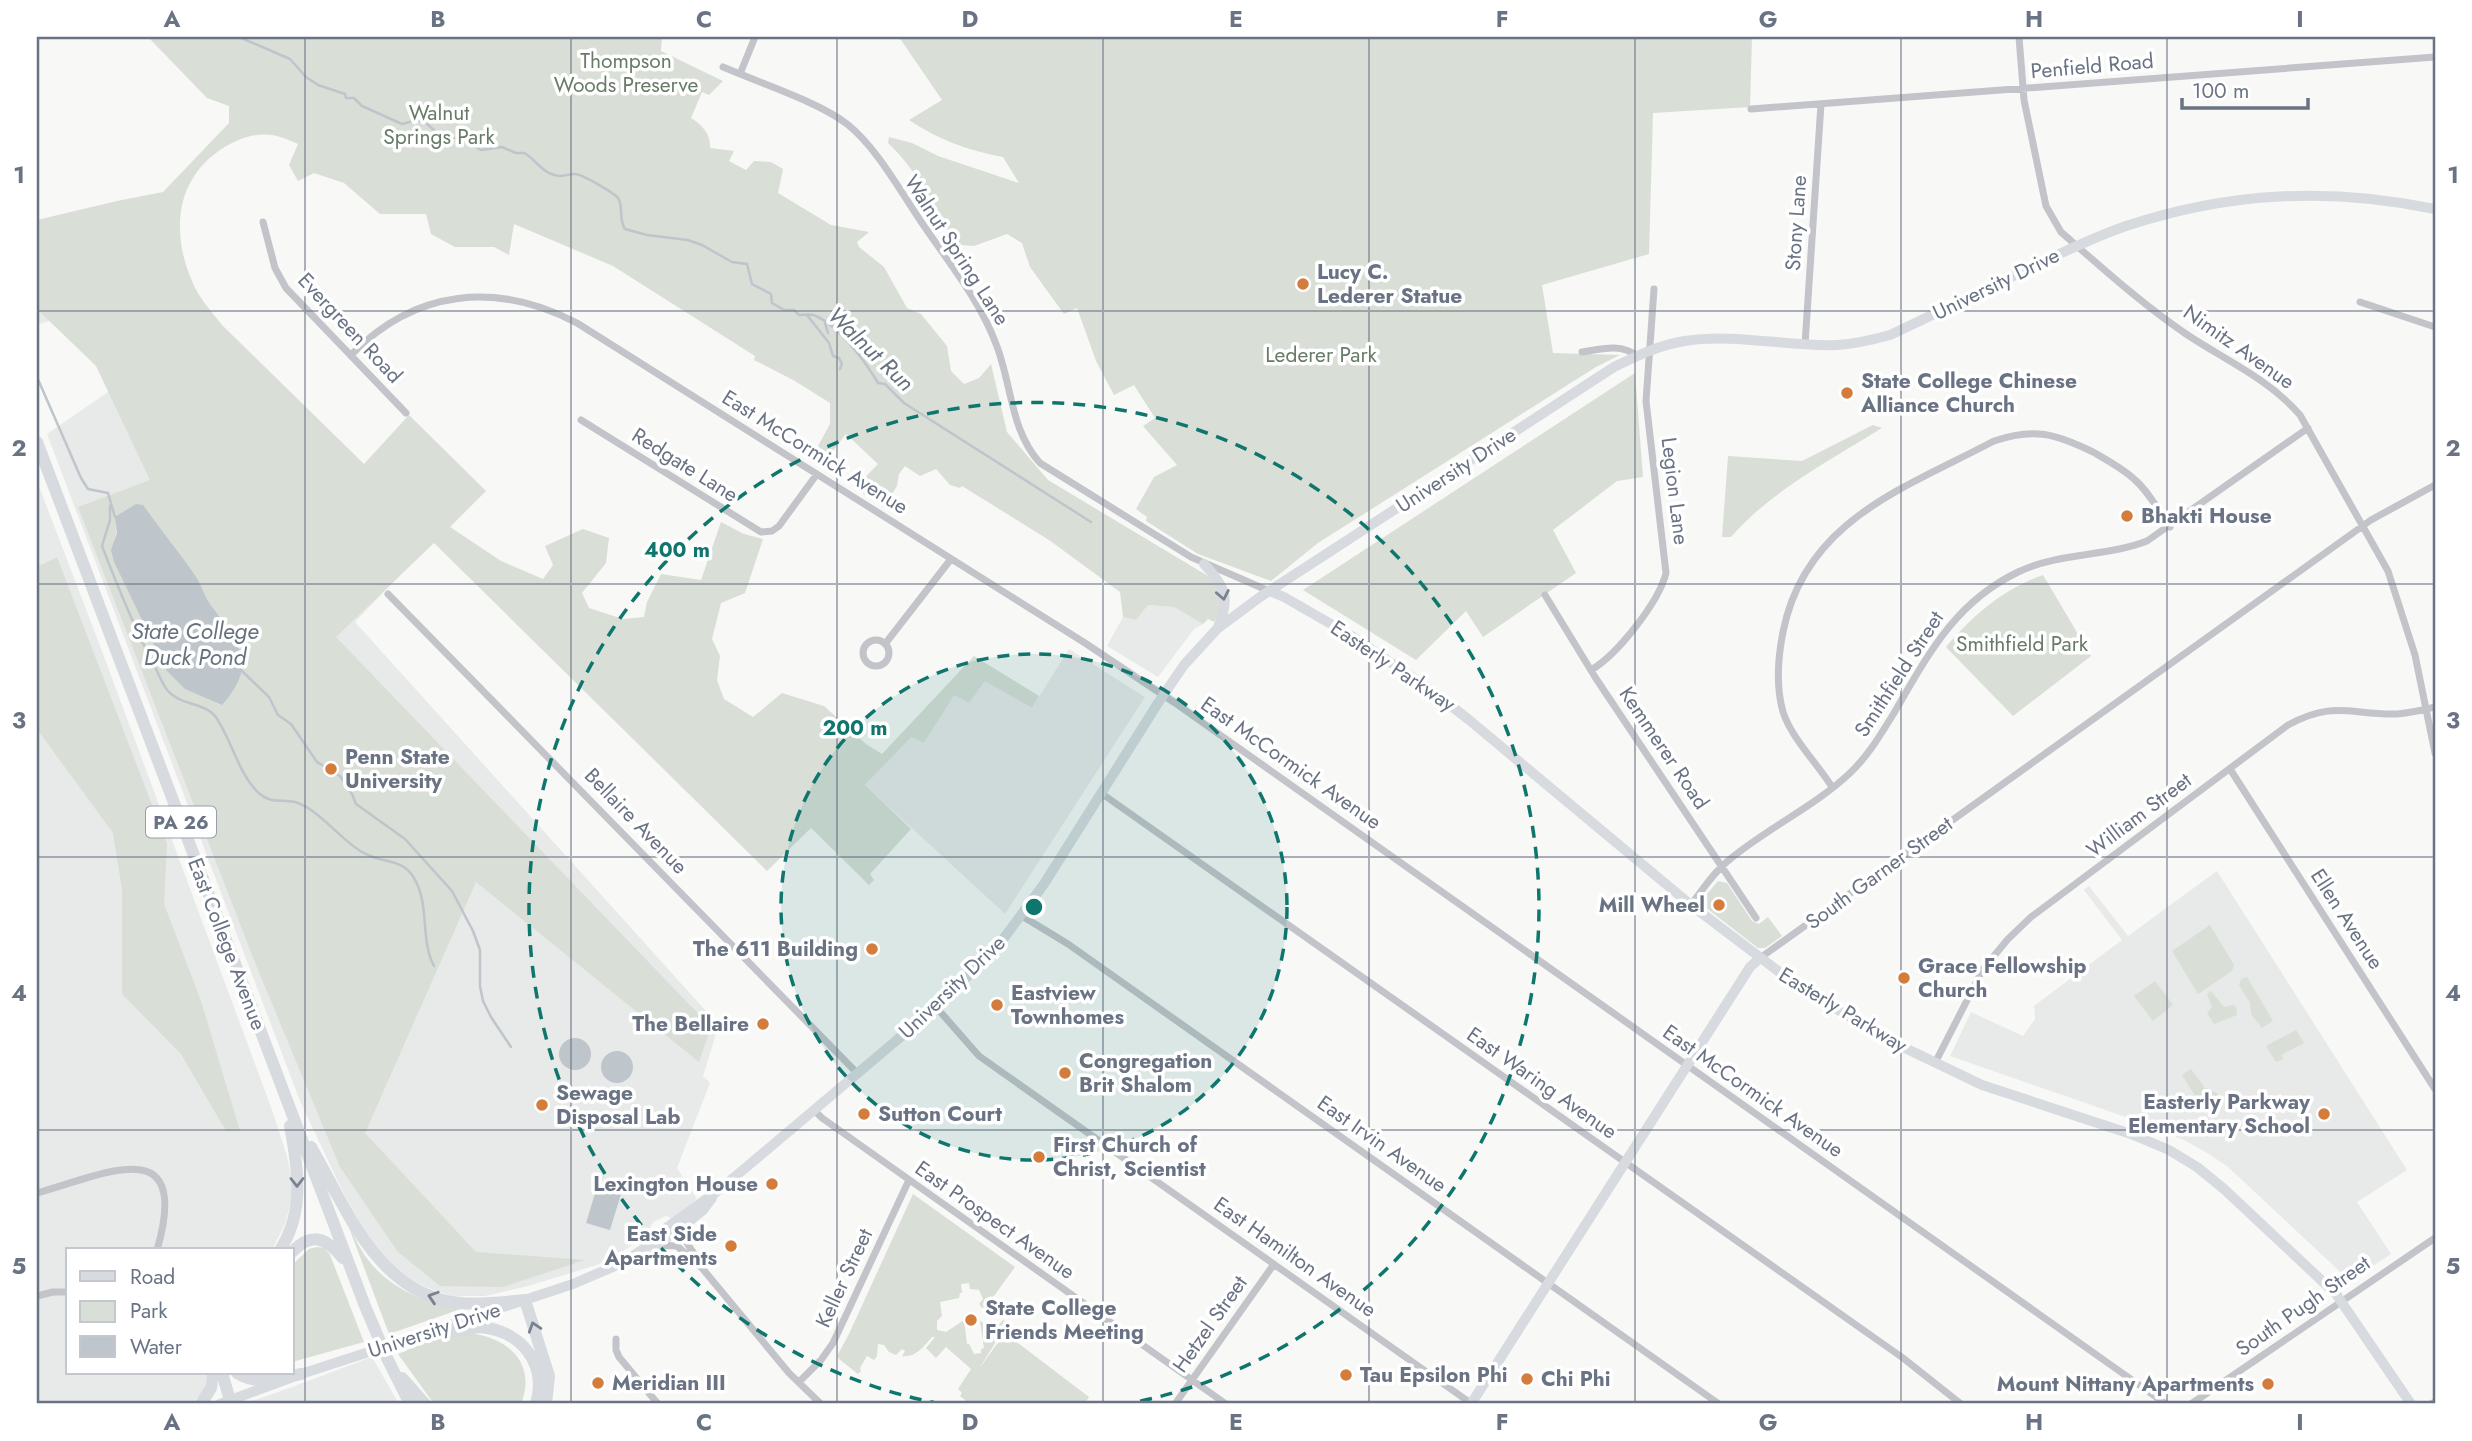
<svg xmlns="http://www.w3.org/2000/svg" width="2472" height="1441" viewBox="0 0 2472 1441" font-family="Jost,sans-serif">
	<rect width="100%" height="100%" fill="#f8f8f6"/>
	<!-- built -->
	<path fill="#e8e9e9" d="M37,226L432,542L355,622L715,1021L712,1030L716,1034L703,1076L710,1083L677,1168L697,1199L673,1219L666,1216L653,1222L645,1237L621,1252L597,1265L528,1286L485,1296H453L428,1288L404,1276L386,1261L365,1232L341,1188L300,1101L47,434L121,383L49,321L37,325Z
		M37,481L102,651L271,1107L287,1156L291,1177L292,1197L285,1224L272,1250H68V1373H207L203,1394L190,1404H37Z
		M1148,605L1174,607L1203,624L1194,629L1158,677L1107,646L1123,617L1136,620Z
		M1069,649L1145,697L1005,914L865,785L911,736L924,743L954,694L985,680L1032,708Z
		M2217,871L2407,1170L2357,1202L2391,1254L2350,1281L2228,1167L2209,1154L2186,1141L2143,1123L1950,1056L1971,1012L2023,1036L2035,1019L2034,1006L2122,940L2084,890L2089,886L2128,936Z
		M372,1357L399,1404H244L292,1387Z"/>
	<!-- green -->
	<path fill="#d9ded7" fill-rule="evenodd" d="M148,37H662L661,51L723,81L709,95L702,92L691,118C702,125 711,134 710,148L734,151L729,161L746,170L754,161L771,162L783,169L778,193L831,225L869,232L857,242L859,247L884,267L907,308L921,314L947,346L951,371L964,384L979,378L991,364L1007,432L1048,480L1208,576C1222,589 1226,605 1214,622L1208,619L1203,624L1174,607L1148,605L1136,620L1123,617L1120,592L1049,540L962,486L960,488L950,485L936,469L920,476L905,466L899,474L897,486L884,507L855,488L878,464L846,434L822,465L812,457L830,424V403L795,381L754,360L755,356L613,266L514,224L509,255L494,247H455L431,234L426,214H380L344,183L314,173L298,181L289,165L298,144C273,132 258,131 232,143C177,171 169,228 192,281C198,297 212,312 222,325L364,464L409,415L486,491L450,527L501,561L543,579L553,565L545,546L583,529L609,538L606,563L582,593L589,608L623,619L644,617L647,602L661,574L701,580L721,522L744,534L763,539L745,593L721,603L712,639L720,656L717,680L724,699L753,717L782,693L824,706L866,744L882,754L974,656L1039,696L1032,708L985,681L969,703L954,695L924,743L911,737L865,785L911,829L870,874L874,880L869,885L811,828L767,871L434,543L336,637L711,1027L699,1062L476,882L365,1133L476,1252L585,1260L503,1287L440,1286L398,1252L340,1167L256,965L78,507L150,480L96,366L37,309V220L117,201L163,192L229,123V106L207,98ZM115,524L175,550L196,576L209,603L226,623L220,705L166,670L114,562C110,545 118,537 115,524Z
		M899,37H1752L1750,107L1653,113L1649,254L1542,285L1553,353L1620,355L1596,367L1318,543L1271,581L1198,554L1146,521L1147,517L1136,509L1154,477L1177,465L1143,426L1155,418L1134,385L1114,395L1096,361L1077,308L1064,314L1030,267L1022,243L1007,234L974,246L961,245L960,253L956,254L954,251V242C935,207 917,170 888,143L889,137L912,143L938,156L1019,183L1003,157C969,151 937,139 909,120L942,100Z
		M1635,373L1643,477L1617,481L1553,530L1576,573L1483,637L1466,611L1416,660L1303,590Z
		M1873,425L1882,428C1829,461 1772,490 1731,537H1722L1728,456L1802,461Z
		M57,557L167,844L164,904L201,1001L240,1131H226L181,1054L122,994V889L113,833L37,729V567Z
		M2043,575L2091,656L2013,716L1946,647C1973,615 2003,589 2043,575Z
		M1718,881L1727,883L1752,921L1759,924L1768,917L1782,936L1765,948H1758L1705,907L1703,904L1706,895Z
		M2210,925L2234,965L2232,971L2198,994L2172,951Z
		M2247,977L2273,1021L2262,1028L2251,1014L2250,1003L2239,985L2241,979Z
		M2155,981L2173,1005L2153,1021L2134,996Z
		M2211,991L2224,1007L2233,1005L2236,1007L2237,1015L2214,1024L2207,1013L2212,1007L2207,994Z
		M2296,1030L2304,1043L2281,1055L2283,1059L2276,1062L2266,1046Z
		M2191,1069L2205,1088L2217,1093L2218,1095C2202,1115 2191,1088 2182,1075Z
		M913,1194L1015,1267L986,1307L982,1308L979,1304L983,1299L979,1290L970,1289L969,1283L961,1284L962,1293H960L959,1298L940,1302L942,1316L937,1321V1330L946,1332L964,1320L967,1344H969L974,1354L981,1353V1349L984,1348L980,1321L987,1324L985,1326L989,1328L991,1325L996,1328L1003,1320L1008,1323L978,1370L1005,1333L1089,1397L1084,1404H970L960,1396L962,1393L958,1389L971,1369L946,1347L936,1358L926,1348L935,1337H932C924,1346 916,1358 902,1356L905,1351L902,1349L896,1355L889,1352L884,1345L878,1344L877,1356L874,1360L867,1356L860,1368L861,1371L858,1374L839,1359L837,1356L849,1334Z
		M345,1217C352,1231 359,1249 369,1261C392,1290 426,1303 461,1309L389,1334Z
		M317,1247L324,1248L330,1255L364,1342L292,1362V1265L309,1249Z
		M470,1333C508,1338 537,1363 521,1404H434L398,1354L431,1340Z"/>
	<!-- water -->
	<path fill="#bec5cb" d="M136,504L143,505C160,529 178,551 195,575C201,584 204,595 210,604C223,621 239,639 242,661C244,676 232,694 222,705L185,689L166,670L114,562L111,550L117,533L115,517Z
		M559 1054a16 16 0 1 1 32 0a16 16 0 1 1-32 0Z
		M601 1067a16 16 0 1 1 32 0a16 16 0 1 1-32 0Z
		M597,1187L621,1194L610,1230L586,1223Z"/>
	<g fill="none" stroke-linecap="round" stroke-linejoin="round">
		<!-- stream -->
		<path stroke="#bec5cb" stroke-width="2.5" d="M239,37L290,59L306,77L318,85L345,94L346,98H354L362,106L402,124L417,120L426,123L443,138H461L481,150L502,147L516,153H524C534,158 539,168 549,173C562,179 564,174 575,174C582,174 614,193 618,198C624,207 618,219 625,229L647,235L688,240L702,245L732,262L747,264L752,284L771,294L772,303L784,310H794L799,315C804,315 811,313 816,316C840,327 865,361 878,383L885,384L904,403L1091,522
			M807,315L829,343L833,356L839,358L842,364L840,369
			M825,323L828,333
			M37,377L81,478L88,489L108,493L115,517
			M110,506V520L102,546C117,585 133,625 153,663C158,672 162,684 168,691C180,705 205,703 215,716C231,737 239,777 260,794C271,804 282,799 295,802C320,809 343,844 368,855C385,863 403,859 414,878C430,905 420,940 434,966
			M241,670L269,697L278,715L291,724L317,762L340,776L352,794L356,804L405,839L452,891L473,931L480,950V986L483,1001L491,1017L511,1047"/>
		<!-- street -->
		<path stroke="#c2c4c9" stroke-width="7" d="M755,37L740,74C772,87 821,104 847,124C875,146 898,187 918,217C945,258 979,298 996,344C1012,384 1010,430 1040,463L1191,557L1269,591
			M2019,37L2024,100L2046,206L2061,232C2101,267 2142,304 2186,334C2225,360 2269,379 2300,415L2388,571L2415,655L2435,753
			M723,67L740,74
			M1751,109L2435,57
			M263,222L275,268L286,288L406,413
			M2360,302L2435,327
			M1805,344L1821,104
			M1582,352C1601,349 1621,343 1637,356
			M351,355C415,289 497,281 577,323L1085,643L1175,703L2166,1404
			M581,420L761,532L772,531L779,526L817,474
			M388,594L857,1073
			M1545,595L1595,677L1756,918
			M863 653a13 13 0 1 1 26 0a13 13 0 1 1-26 0Z
			M885,644L951,559
			M1591,670C1617,655 1659,602 1666,573L1646,401L1654,289
			M2230,769L2435,1089
			M1832,787C1817,763 1792,739 1783,712C1776,687 1778,657 1783,632C1805,520 1905,488 1994,441C2034,427 2056,434 2093,452C2107,460 2122,468 2134,479C2149,492 2159,511 2170,527
			M1101,793L1903,1358L1961,1404
			M1691,905C1702,890 1714,872 1729,860C1767,828 1814,807 1850,773C1868,756 1881,734 1894,713C1928,655 1954,603 2018,572C2060,552 2106,557 2147,541L2308,428
			M1022,916L1068,944L1719,1404
			M1760,958L2371,520L2435,485
			M936,1007L979,1056L1472,1404
			M1935,1063L1983,969L2008,939L2031,917L2288,725C2334,700 2350,715 2397,714C2410,713 2422,710 2435,707
			M814,1110L822,1118L1226,1404
			M37,1193C105,1174 192,1130 157,1250
			M682,1227C683,1244 696,1252 702,1268
			M658,1245L677,1246L702,1268L789,1373L821,1404
			M37,1296L53,1292H68
			M616,1339V1350L619,1357L658,1404
			M799,1382L821,1360L833,1343L909,1180
			M1175,1404L1274,1264
			M2191,1404L2435,1238
			M2431,1404L2435,1402"/>
		<!-- secondary -->
		<path stroke="#d7dade" stroke-width="10" d="M1204,564C1225,586 1231,598 1218,627
			M1270,591L1284,597L1350,635L1428,688L1468,719L1691,905L1790,980L1843,1013L1903,1047L1982,1085L2131,1134L2169,1150L2197,1167L2224,1189L2336,1294L2411,1404
			M645,1248L648,1241L719,1190L756,1159L936,1007L995,950L1044,884L1158,703L1184,665L1217,629L1260,597L1614,367C1637,356 1659,345 1685,341C1736,333 1786,347 1837,345C1855,344 1872,340 1890,335C1935,314 1979,292 2024,271C2057,255 2091,238 2126,226C2229,192 2329,187 2435,209
			M434,1330L573,1284L622,1263L645,1248H652L682,1227L703,1210L712,1198
			M220,1404L301,1374L415,1337
			M1471,1404L1750,967L1760,958"/>
		<!-- primary -->
		<path stroke="#d7dade" stroke-width="12" d="M37,442L365,1306L387,1358L410,1404
			M311,1147C347,1209 378,1296 461,1303C482,1305 504,1302 525,1300L549,1376L546,1404
			M280,1250C305,1212 298,1167 290,1126
			M292,1252C312,1231 326,1238 343,1258
			M408,1339L478,1327C520,1329 548,1363 536,1404
			M222,1373L230,1400
			M237,1373C257,1386 279,1378 301,1374
			M402,1378L425,1404
			M201,1404L211,1388L213,1373"/>
	</g>
	<!-- one-way arrows -->
	<defs><path id="oneway-chevron" d="M-2-3.5L2.5 0L-2 3.5" fill="none" stroke-width="1.6" stroke-linecap="round" stroke-linejoin="round" transform="scale(1.75)"/></defs>
	<g stroke="#7a8292">
		<use href="#oneway-chevron" transform="translate(1223 595) rotate(79)"/>
		<use href="#oneway-chevron" transform="translate(297 1182) rotate(90)"/>
		<use href="#oneway-chevron" transform="translate(433 1297) rotate(-162)"/>
		<use href="#oneway-chevron" transform="translate(534 1327) rotate(-108)"/>
	</g>
	<!-- grid -->
	<path fill="none" stroke="#6a7384" stroke-width="2" stroke-opacity="0.55" d="M305,37V1404M571,37V1404M837,37V1404M1103,37V1404M1369,37V1404M1635,37V1404M1901,37V1404M2167,37V1404M37,311H2435M37,584H2435M37,857H2435M37,1130H2435"/>
	<!-- distance rings -->
	<circle cx="1034" cy="907" r="253" fill="#0f766e" fill-opacity=".12"/>
	<g fill="none" stroke="#0f766e" stroke-width="3.5" stroke-dasharray="12 9">
		<circle cx="1034" cy="907" r="253"/>
		<path d="M942 1404A505 505 0 1 1 1126 1404"/>
	</g>
	<!-- markers -->
	<g fill="#d37c3b" stroke="#fff" stroke-width="2.5">
		<circle cx="1303" cy="284" r="7"/>
		<circle cx="1847" cy="393" r="7"/>
		<circle cx="2127" cy="516" r="7"/>
		<circle cx="331" cy="769" r="7"/>
		<circle cx="1719" cy="905" r="7"/>
		<circle cx="872" cy="949" r="7"/>
		<circle cx="1904" cy="978" r="7"/>
		<circle cx="997" cy="1005" r="7"/>
		<circle cx="763" cy="1024" r="7"/>
		<circle cx="1065" cy="1073" r="7"/>
		<circle cx="542" cy="1105" r="7"/>
		<circle cx="864" cy="1114" r="7"/>
		<circle cx="2324" cy="1114" r="7"/>
		<circle cx="1039" cy="1157" r="7"/>
		<circle cx="772" cy="1184" r="7"/>
		<circle cx="731" cy="1246" r="7"/>
		<circle cx="971" cy="1320" r="7"/>
		<circle cx="1346" cy="1375" r="7"/>
		<circle cx="1527" cy="1379" r="7"/>
		<circle cx="598" cy="1383" r="7"/>
		<circle cx="2268" cy="1384" r="7"/>
	</g>
	<g text-anchor="middle" dominant-baseline="central" stroke-width="7" stroke-linejoin="round" paint-order="stroke">
		<!-- shield labels -->
		<rect fill="#fff" stroke="#979da9" stroke-width="2" x="146" y="806.5" width="70" height="31" rx="5"/>
		<g font-size="19" font-weight="bold" fill="#6a7384">
			<text x="181" y="822">PA 26</text>
		</g>
		<!-- park labels -->
		<g font-size="21" fill="#687b68" stroke="#fff">
			<text x="626" y="61">Thompson<tspan x="626" dy="24">Woods Preserve</tspan></text>
			<text x="439" y="113">Walnut<tspan x="439" dy="24">Springs Park</tspan></text>
			<text x="1321" y="355">Lederer Park</text>
			<text x="2022" y="644">Smithfield Park</text>
		</g>
		<!-- street labels -->
		<g font-size="21" fill="#6a7384" stroke="#fff">
			<text transform="translate(2092 66) rotate(-5)">Penfield Road</text>
			<text transform="translate(1796 223) rotate(-86)">Stony Lane</text>
			<text transform="translate(957 250) rotate(57)">Walnut Spring Lane</text>
			<text transform="translate(1996 284) rotate(-26)">University Drive</text>
			<text transform="translate(350 328) rotate(47)">Evergreen Road</text>
			<text transform="translate(2239 347) rotate(35)">Nimitz Avenue</text>
			<text transform="translate(815 452) rotate(32)">East McCormick Avenue</text>
			<text transform="translate(685 465) rotate(32)">Redgate Lane</text>
			<text transform="translate(1456 470) rotate(-33)">University Drive</text>
			<text transform="translate(1675 491) rotate(83)">Legion Lane</text>
			<text transform="translate(1393 666) rotate(34)">Easterly Parkway</text>
			<text transform="translate(1899 674) rotate(-57)">Smithfield Street</text>
			<text transform="translate(1664 748) rotate(56)">Kemmerer Road</text>
			<text transform="translate(1291 763) rotate(35)">East McCormick Avenue</text>
			<text transform="translate(2139 815) rotate(-37)">William Street</text>
			<text transform="translate(636 821) rotate(46)">Bellaire Avenue</text>
			<text transform="translate(1879 873) rotate(-36)">South Garner Street</text>
			<text transform="translate(2347 919) rotate(57)">Ellen Avenue</text>
			<text transform="translate(227 944) rotate(69)">East College Avenue</text>
			<text transform="translate(952 987) rotate(-44)">University Drive</text>
			<text transform="translate(1843 1010) rotate(31)">Easterly Parkway</text>
			<text transform="translate(1542 1083) rotate(35)">East Waring Avenue</text>
			<text transform="translate(1753 1091) rotate(35)">East McCormick Avenue</text>
			<text transform="translate(1382 1144) rotate(35)">East Irvin Avenue</text>
			<text transform="translate(995 1220) rotate(35)">East Prospect Avenue</text>
			<text transform="translate(1295 1257) rotate(35)">East Hamilton Avenue</text>
			<text transform="translate(844 1278) rotate(-65)">Keller Street</text>
			<text transform="translate(2303 1306) rotate(-35)">South Pugh Street</text>
			<text transform="translate(1210 1324) rotate(-55)">Hetzel Street</text>
			<text transform="translate(434 1330) rotate(-18)">University Drive</text>
		</g>
		<!-- poi labels -->
		<g font-size="21" font-weight="bold" fill="#6a7384" stroke="#fff" text-anchor="start">
			<text x="1317" y="272">Lucy C.<tspan x="1317" dy="24">Lederer Statue</tspan></text>
			<text x="1861" y="381">State College Chinese<tspan x="1861" dy="24">Alliance Church</tspan></text>
			<text x="2141" y="516">Bhakti House</text>
			<text x="345" y="757">Penn State<tspan x="345" dy="24">University</tspan></text>
			<text x="1705" y="905" text-anchor="end">Mill Wheel</text>
			<text x="858" y="949" text-anchor="end">The 611 Building</text>
			<text x="1918" y="966">Grace Fellowship<tspan x="1918" dy="24">Church</tspan></text>
			<text x="1011" y="993">Eastview<tspan x="1011" dy="24">Townhomes</tspan></text>
			<text x="749" y="1024" text-anchor="end">The Bellaire</text>
			<text x="1079" y="1061">Congregation<tspan x="1079" dy="24">Brit Shalom</tspan></text>
			<text x="556" y="1093">Sewage<tspan x="556" dy="24">Disposal Lab</tspan></text>
			<text x="2310" y="1102" text-anchor="end">Easterly Parkway<tspan x="2310" dy="24">Elementary School</tspan></text>
			<text x="878" y="1114">Sutton Court</text>
			<text x="1053" y="1145">First Church of<tspan x="1053" dy="24">Christ, Scientist</tspan></text>
			<text x="758" y="1184" text-anchor="end">Lexington House</text>
			<text x="717" y="1234" text-anchor="end">East Side<tspan x="717" dy="24">Apartments</tspan></text>
			<text x="985" y="1308">State College<tspan x="985" dy="24">Friends Meeting</tspan></text>
			<text x="1360" y="1375">Tau Epsilon Phi</text>
			<text x="1541" y="1379">Chi Phi</text>
			<text x="612" y="1383">Meridian III</text>
			<text x="2254" y="1384" text-anchor="end">Mount Nittany Apartments</text>
		</g>
		<!-- water labels -->
		<g font-size="23" font-style="italic" fill="#66737f" stroke="#fff">
			<text transform="translate(871 349) rotate(44)">Walnut Run</text>
			<text x="195" y="631">State College<tspan x="195" dy="26">Duck Pond</tspan></text>
		</g>
	</g>
	<circle cx="1034" cy="907" r="10" fill="#0f766e" stroke="#fff" stroke-width="3.5"/>
	<g font-size="21" text-anchor="middle" font-weight="bold" fill="#0f766e" stroke="#fff" stroke-width="7" stroke-linejoin="round" paint-order="stroke">
		<text x="677" y="557">400 m</text>
		<text x="855" y="735">200 m</text>
	</g>
	<!-- border -->
	<rect width="2472" height="1441" fill="none" stroke="#ffffff" stroke-width="77"/>
	<!-- legend -->
	<rect x="66" y="1248" width="228" height="126" fill="#ffffff" stroke="#c3c7ce" stroke-width="2"/>
	<rect x="80" y="1271" width="35" height="10" fill="#d7dade" stroke="#c3c7ce" stroke-width="2"/>
	<text x="130" y="1284" font-size="21" fill="#6a7384">Road</text>
	<rect x="80" y="1301" width="35" height="21" fill="#d9ded7" stroke="#c3c7ce" stroke-width="2"/>
	<text x="130" y="1318" font-size="21" fill="#6a7384">Park</text>
	<rect x="80" y="1336" width="35" height="21" fill="#bec5cb" stroke="#c3c7ce" stroke-width="2"/>
	<text x="130" y="1354" font-size="21" fill="#6a7384">Water</text>
	<!-- scale -->
	<path d="M2182 98v10h126v-10" fill="none" stroke="#6a7384" stroke-width="3.5"/>
	<text x="2192" y="98" font-size="21" fill="#6a7384" stroke="#ffffff" stroke-width="5" paint-order="stroke">100 m</text>
	<rect x="38" y="38" width="2396" height="1364" fill="none" stroke="#6a7384" stroke-width="2.5"/>
	<g font-size="23" text-anchor="middle" font-weight="bold" fill="#6a7384">
		<text x="172" y="27">A</text>
		<text x="438" y="27">B</text>
		<text x="704" y="27">C</text>
		<text x="970" y="27">D</text>
		<text x="1236" y="27">E</text>
		<text x="1502" y="27">F</text>
		<text x="1768" y="27">G</text>
		<text x="2034" y="27">H</text>
		<text x="2300" y="27">I</text>
		<text x="19" y="183">1</text>
		<text x="2453" y="183">1</text>
		<text x="19" y="456">2</text>
		<text x="2453" y="456">2</text>
		<text x="19" y="728">3</text>
		<text x="2453" y="728">3</text>
		<text x="19" y="1001">4</text>
		<text x="2453" y="1001">4</text>
		<text x="19" y="1274">5</text>
		<text x="2453" y="1274">5</text>
		<text x="172" y="1430">A</text>
		<text x="438" y="1430">B</text>
		<text x="704" y="1430">C</text>
		<text x="970" y="1430">D</text>
		<text x="1236" y="1430">E</text>
		<text x="1502" y="1430">F</text>
		<text x="1768" y="1430">G</text>
		<text x="2034" y="1430">H</text>
		<text x="2300" y="1430">I</text>
	</g>
</svg>
